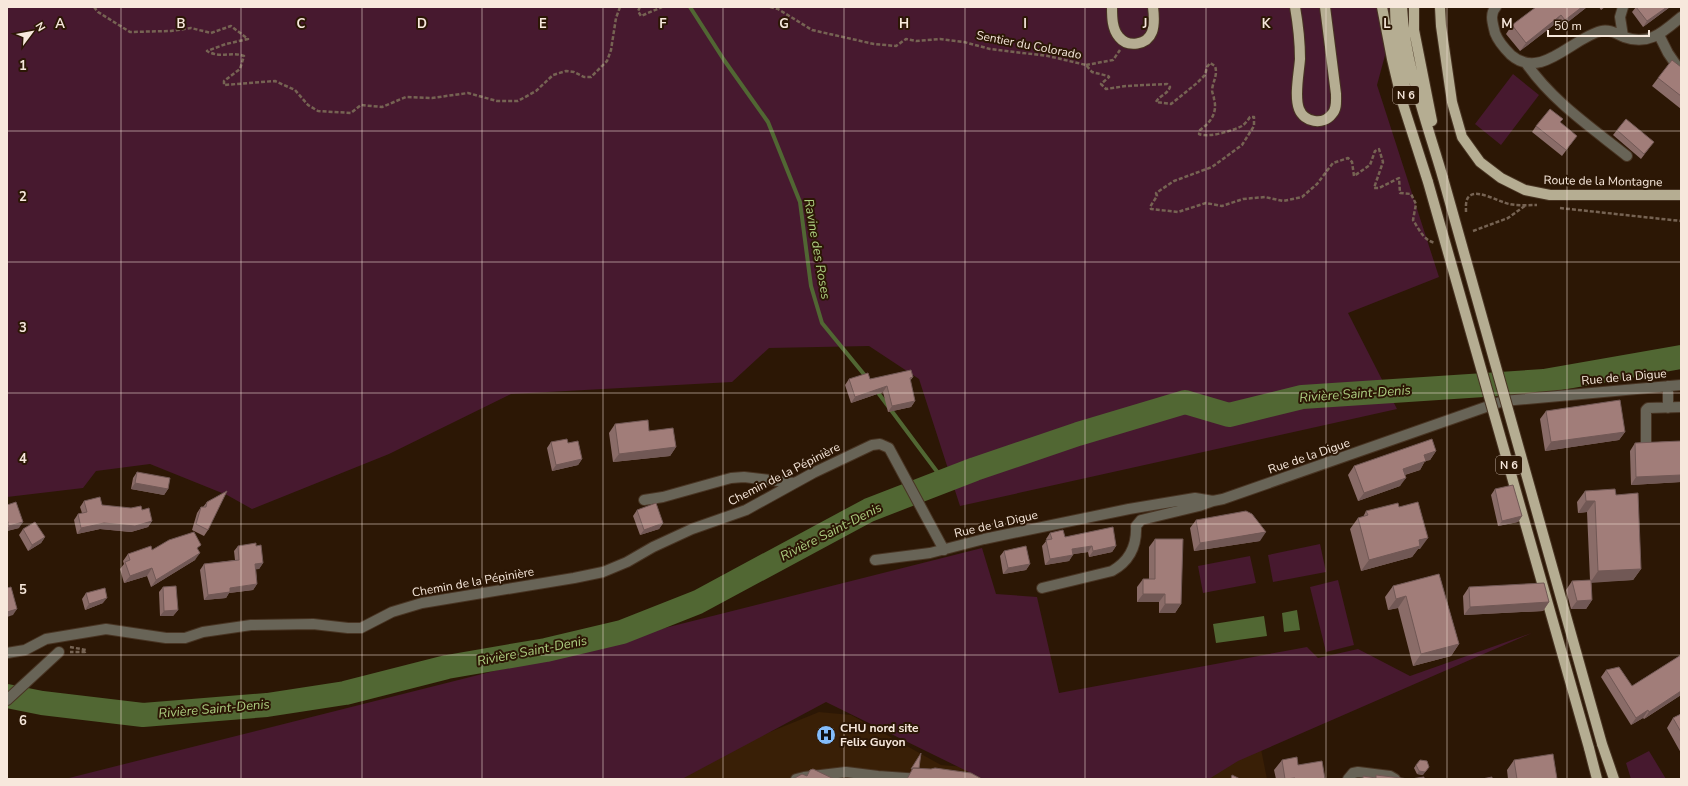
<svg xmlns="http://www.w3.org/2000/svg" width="1688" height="786" viewBox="0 0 1688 786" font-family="'Nunito Sans',sans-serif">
	<rect width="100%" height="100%" fill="#2c1705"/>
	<!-- built -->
	<path fill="#391f06" d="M819,712L851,715L941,765L1106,779H663L714,755Z
		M1261,749L1267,779H1153Z"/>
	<!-- green -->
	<path fill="#47192f" d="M7,7H1398L1377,85L1439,277L1348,313L1397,409L960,506L919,379L869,346L769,348L732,382L511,394L389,454L252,509L227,495L150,464L96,471L83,488L7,497Z
		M1513,74L1539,95L1501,145L1475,124Z
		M1320,544L1326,572L1273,582L1268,555Z
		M982,548L996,594L1037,597L1059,693L1307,647L1318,658L1358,649L1410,676L1532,633L1238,761L1209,779H983L826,702L682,779H65Z
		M1250,556L1256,583L1203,593L1198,566Z
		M1338,580L1354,645L1326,652L1310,587Z
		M1649,751L1666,779H1631L1626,763Z"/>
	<!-- water -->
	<path fill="#516733" d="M1297,610L1300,630L1284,632L1282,613Z
		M1264,616L1267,636L1216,643L1213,624Z"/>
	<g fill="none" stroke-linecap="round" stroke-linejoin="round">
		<!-- stream -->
		<path stroke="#516733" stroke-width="4" d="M690,7L724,60L768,122L800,202L811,286L822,323L867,378
			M876,390L944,481"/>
		<!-- river -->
		<path stroke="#516733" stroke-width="24" d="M7,696L42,703L143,715L267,705L345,693L447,667L546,650L622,632L698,602L869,510L975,469L1078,434L1185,402L1229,415L1302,397L1544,381L1681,357"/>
		<defs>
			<path id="minor" d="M1496,7C1489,14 1493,24 1495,33C1498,41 1505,49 1511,55C1541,81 1572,38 1601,31C1610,29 1617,34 1624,37C1649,46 1663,32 1681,17
				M1623,7L1620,17L1623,36
				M1659,35L1668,53L1681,72
				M1526,63C1552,101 1592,128 1627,156
				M1668,408V386
				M1646,445V410L1648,408L1681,407
				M644,500L663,497L731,478L744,477L795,483
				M875,560L930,553L984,539L1129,509L1195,498L1213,501L1223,499L1503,401L1681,385
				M1042,588L1112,571C1130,561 1137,546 1136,526L1141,520L1199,506L1213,501
				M7,653L25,650L46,639L106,629L166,638H185L203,632L251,625L313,624L348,628H361L392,612L422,603L574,578L603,572L627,562L653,547L692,529L746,510L813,473L872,445L880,444L889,448L944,550
				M7,700L59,652
				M796,779L804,777L846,772L878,776L920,779
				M1348,779L1353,773L1358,772L1390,776L1395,779"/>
			<path id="major" d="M1112,7C1112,17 1112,29 1119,37C1128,48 1147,45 1152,32C1155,24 1154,15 1153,7
				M1295,7C1298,24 1300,42 1300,59C1299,73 1294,96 1299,109C1304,122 1323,126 1332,114C1337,109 1336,101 1336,94L1325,7
				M1382,7L1392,59L1402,101L1428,182
				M1395,7L1396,36L1405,86
				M1402,7C1405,65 1427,123 1443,178
				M1414,7V30L1432,121
				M1440,7L1441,26L1452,102L1462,137L1480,162L1501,178L1525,190L1550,195H1681
				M1602,744L1614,779
				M1589,748L1597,779"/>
		</defs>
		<!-- minor casing -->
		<use href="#minor" stroke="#483423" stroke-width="12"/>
		<!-- major casing -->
		<use href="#major" stroke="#483423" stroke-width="12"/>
		<!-- path -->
		<path stroke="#766353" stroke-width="2.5" stroke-dasharray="4 2" stroke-linecap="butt" d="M94,7L98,12L130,32L171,31L191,28L211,33L231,26L248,39L226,44L207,51C221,59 231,51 244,56L240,69L224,81V85L275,81L295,90L308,105L318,111L351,113L361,105L382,107L406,97L432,98L468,93L497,101H518L536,91L553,75L566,71L574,72L584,77H591L607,61L611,50L616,18L620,7
			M640,7L638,11L641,16L662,7
			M770,7L778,9L812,30L874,44L896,46L906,39L916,41L940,39L964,42L990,49L1048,56L1086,65L1092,72L1108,76L1109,77L1101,84L1106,89L1126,86L1167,84L1170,87C1167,95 1160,95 1156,102L1171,104L1197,83L1205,75L1207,67L1210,63L1215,66C1218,75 1213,81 1212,90C1212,93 1214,96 1214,99C1218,113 1210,123 1200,130L1199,134C1209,138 1232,131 1242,126C1245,124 1248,120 1250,117H1254V126L1242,145L1212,167L1174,181L1156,193L1157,196L1150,207L1151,209L1178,212L1206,203L1222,206L1243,199L1265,197L1283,201L1302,197L1317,184L1333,163L1348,158L1352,162L1354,176L1370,165L1375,151L1379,149L1383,162L1374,188H1379L1399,178L1400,193L1411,194L1416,204L1413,220C1419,229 1423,240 1435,243
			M1086,65L1113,60L1120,50
			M1560,208L1681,221
			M1466,212C1466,206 1465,198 1471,195C1479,190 1500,202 1509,204C1518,206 1528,205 1537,205
			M1473,231L1508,218L1526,205
			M70,647L86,650L85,652H70"/>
		<!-- minor -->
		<use href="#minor" stroke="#686457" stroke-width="10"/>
		<!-- major -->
		<use href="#major" stroke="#b5ad92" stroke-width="10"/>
		<defs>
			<path id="major-bridge" d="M1443,178L1602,744
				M1428,182L1589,748"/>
		</defs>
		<!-- major-bridge casing -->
		<use href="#major-bridge" stroke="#483423" stroke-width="12" stroke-linecap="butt"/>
		<!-- major-bridge -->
		<use href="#major-bridge" stroke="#b5ad92" stroke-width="10"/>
	</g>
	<!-- wall -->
	<path fill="#8a6c68" d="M1587,7L1559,29L1555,24L1520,51L1506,34L1512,25Z
		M1599,7H1605L1601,10Z
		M1636,7H1670L1643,27L1632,12Z
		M1681,67V109L1652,86L1658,78Z
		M1563,119L1560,122L1573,141L1562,156L1532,132L1536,126Z
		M1617,130L1650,147L1641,159L1613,135Z
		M913,377L910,381L915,401L911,407L888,412L883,392L851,403L845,385L849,379H870Z
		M1546,411L1625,432L1619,440L1545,451L1540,419Z
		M615,424L649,431L676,447L670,456L613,462L609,433Z
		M1681,441V482L1631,485L1630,451L1635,443Z
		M551,442L568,443L582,459L578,465L552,471L547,448Z
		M1436,451L1430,460L1425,461L1420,470L1405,475L1400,486L1358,501L1348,475L1354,466Z
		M137,472L168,489L164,495L131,489L133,478Z
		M1495,489L1522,516L1518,522L1498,526L1491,495Z
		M1585,491L1616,495L1641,569L1633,580L1591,582L1592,600L1586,609H1571L1566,590L1572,581L1590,580L1587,512L1578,513L1577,502Z
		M84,501L102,505L142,510L152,521L148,527L131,532L100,529L77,534L74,520L78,514L82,513L80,507Z
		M207,502L208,530L204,536L192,530L197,513L201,507H203Z
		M7,505L19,528L7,531Z
		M1399,507L1420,549H1418L1412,557L1361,571L1350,529L1358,518L1363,517L1366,511Z
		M637,510L663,523L659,529L640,535L633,516Z
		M1196,520L1260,541L1194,551L1190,528Z
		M23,529L45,537L41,543L28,551L19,535Z
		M1050,533L1065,537L1116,546L1112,552L1089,557L1088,552L1073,554L1069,561L1045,565L1042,546L1047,540L1046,539Z
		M1155,539L1181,604L1175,613H1159V602H1137V587L1143,579H1149V547Z
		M238,546H256L263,563L259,569H256L257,584L253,590L229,593L226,598L204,600L200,570L204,564L235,560L234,551Z
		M152,550H198L195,560L151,587L147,576L124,583L120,569L124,564L123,561L128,554Z
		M1004,551L1030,564L1026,570L1003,574L1000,556Z
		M1439,574L1459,644L1451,656L1413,666L1398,608L1388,610L1385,597L1393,586Z
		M163,587L178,610L173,616H160L159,592Z
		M1469,587L1549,602L1543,611L1464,615L1463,596Z
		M86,593L103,603L85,610L82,599Z
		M1681,655V695L1644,719L1643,718L1631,725L1601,677L1606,670L1632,686Z
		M1681,714V753L1667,728L1673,718Z
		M1282,760L1298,765L1325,779H1276L1274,770Z
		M1514,760L1557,779H1508L1507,770Z
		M1416,765L1423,775L1417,774L1414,768Z"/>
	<!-- shaded-wall -->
	<path fill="#715855" d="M1582,7H1587L1559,29L1565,20Z
		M1667,7H1670L1643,27L1647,21Z
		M1561,15L1555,24L1520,51L1526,43Z
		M887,386L883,392L851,403L855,397Z
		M915,401L911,407L888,412L892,406Z
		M1625,432L1619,440L1545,451L1551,442Z
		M676,447L670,456L613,462L619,454Z
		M1436,451L1430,460L1425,461L1420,470L1397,477L1403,469L1424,455Z
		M582,459L578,465L552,471L556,465Z
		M1681,475V482L1631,485L1636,477Z
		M1406,478L1400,486L1358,501L1364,493Z
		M135,483L168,489L164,495L131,489Z
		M1586,501H1595L1587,512L1578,513Z
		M1522,516L1518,522L1498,526L1502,521Z
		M152,521L148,527L131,532L100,529L77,534L81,528L104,523Z
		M23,522L19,528L7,531V529L9,526Z
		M663,523L659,529L640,535L644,530Z
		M1266,532L1260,541L1194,551L1200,543Z
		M45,537L41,543L28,551L32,545Z
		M1428,538L1420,549H1418L1412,557L1361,571L1369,560L1419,540Z
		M1092,546L1088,552L1068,555L1072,549Z
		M1116,546L1112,552L1089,557L1093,551Z
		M200,553L195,560L151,587L156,580Z
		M1073,555L1069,561L1045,565L1050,559Z
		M263,563L259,569L251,570L255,564Z
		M1030,564L1026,570L1003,574L1008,568Z
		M152,568L147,576L124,583L130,576Z
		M1641,569L1633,580L1590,583L1598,571Z
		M257,584L253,590L229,593L226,598L204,600L208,595L230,588Z
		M1143,594H1165L1159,602H1137Z
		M1406,596L1398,608L1388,610L1396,599Z
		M107,598L103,603L85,610L89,604Z
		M1592,600L1586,609H1571L1577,601Z
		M1549,602L1543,611L1464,615L1470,607Z
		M1165,604H1181L1175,613H1159Z
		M17,609L13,615L7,617V612Z
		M178,610L173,616H160L164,611Z
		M1459,644L1451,656L1413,666L1421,654Z
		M1681,691V695L1644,719L1649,712Z
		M1648,710L1643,718L1631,725L1636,718Z
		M1429,767L1423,775L1417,774L1419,771Z"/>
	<!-- building -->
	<path fill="#a17d79" stroke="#715855" d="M1536,7H1582L1565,20L1561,15L1526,43L1512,25Z
		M1636,7H1667L1647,21Z
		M1672,60L1681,67V96L1658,78Z
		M1550,109L1563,119L1560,122L1577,136L1566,150L1536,126Z
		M1626,119L1654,142L1644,154L1617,130Z
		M911,370L913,377L910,378L915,401L892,406L887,386L855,397L849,379L868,373L870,379Z
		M1620,400L1625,432L1551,442L1546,411Z
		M648,420L649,431L673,428L676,447L619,454L615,424Z
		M567,439L568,443L578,441L582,459L556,465L551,442Z
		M1432,439L1436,451L1424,455L1426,461L1403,469L1406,478L1364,493L1354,466Z
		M1681,441V475L1636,477L1635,443Z
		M137,472L170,478L168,489L135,483Z
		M1513,485L1522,516L1502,521L1495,489Z
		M1615,489L1616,495L1638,493L1641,569L1598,571L1595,501H1586L1585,491Z
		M227,491L208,530L196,524L201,507H206L207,502Z
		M100,497L102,505L131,508L141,506L142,510L149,508L152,521L135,526L104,523L81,528L78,514L87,512L84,501Z
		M16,502L23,522L9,526L7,519V505Z
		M1418,502L1428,538L1419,540L1420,546L1369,560L1358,518L1368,515L1366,511L1398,503L1399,507Z
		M656,503L663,523L644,530L637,510Z
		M1246,511L1252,514L1266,532L1200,543L1196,520Z
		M35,522L45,537L32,545L23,529Z
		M1113,527L1116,546L1093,551L1092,546L1072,549L1073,555L1050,559L1046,540L1052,539L1050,533L1063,530L1065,537Z
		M194,532L201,545L197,548L200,553L156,580L152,568L130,576L125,562L130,560L128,554L151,546L152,550L169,540Z
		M1155,539H1183L1181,604H1165V594H1143V579H1155Z
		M256,543V546L261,545L263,563L255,564L257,584L230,588V592L208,595L204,564L239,560L238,546Z
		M1026,546L1030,564L1008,568L1004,551Z
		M1439,574L1459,644L1421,654L1406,596L1396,599L1393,586Z
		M1591,580L1592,600L1577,601L1572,581Z
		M1544,583L1549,602L1470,607L1469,587Z
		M176,586L178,610L164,611L163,587Z
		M11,587L17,609L7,612V588Z
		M105,588L107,598L89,604L86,593Z
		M1681,655V691L1649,712L1648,710L1636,718L1606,670L1619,667L1632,686Z
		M1681,714V732L1673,718Z
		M921,753L919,768H913V769H911Z
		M1553,754L1557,779H1517L1514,760Z
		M1297,757L1298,765L1322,761L1325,779H1295V778L1285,779L1282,760Z
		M1420,760L1427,761L1429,767L1425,772L1419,771L1416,765Z
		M913,768L931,769L935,768L971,773L982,779H907Z
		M813,769L834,779H793L802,774L807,776L810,770Z
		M1232,775L1240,779H1231Z
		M1376,775L1409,779H1363V776L1376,778Z
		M1424,777V779H1411Z
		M1492,777V779H1482Z"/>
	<!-- grid -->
	<path fill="none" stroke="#f7e8dc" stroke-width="1" stroke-opacity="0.55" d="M121,7V779M241,7V779M362,7V779M482,7V779M603,7V779M723,7V779M844,7V779M965,7V779M1085,7V779M1206,7V779M1326,7V779M1447,7V779M1567,7V779M7,131H1681M7,262H1681M7,393H1681M7,524H1681M7,655H1681"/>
	<!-- icons -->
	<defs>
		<symbol id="hospital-disc" viewBox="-11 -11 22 22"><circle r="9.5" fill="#83bcfb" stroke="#2c1705"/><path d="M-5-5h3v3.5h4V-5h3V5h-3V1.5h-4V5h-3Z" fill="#111"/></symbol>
	</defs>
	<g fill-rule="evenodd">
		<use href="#hospital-disc" x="815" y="724" width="22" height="22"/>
	</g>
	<g text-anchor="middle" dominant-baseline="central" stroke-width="4" stroke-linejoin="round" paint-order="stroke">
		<!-- shield labels -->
		<g fill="#2c1705" stroke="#baa99c" stroke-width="1">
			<rect x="1393" y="86" width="26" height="18" rx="3"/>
			<rect x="1496" y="456" width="26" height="18" rx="3"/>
		</g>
		<g font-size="11" font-weight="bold" fill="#f7e8dc">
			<text x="1406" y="95">N 6</text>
			<text x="1509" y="465">N 6</text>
		</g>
		<!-- street labels -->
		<g font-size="12" fill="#f7e8dc" stroke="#2c1705">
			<text transform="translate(1029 45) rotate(11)">Sentier du Colorado</text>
			<text transform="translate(1603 181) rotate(1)">Route de la Montagne</text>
			<text transform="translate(1624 377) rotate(-5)">Rue de la Digue</text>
			<text transform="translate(1309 456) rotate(-19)">Rue de la Digue</text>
			<text transform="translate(784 474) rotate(-27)">Chemin de la Pépinière</text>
			<text transform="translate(996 524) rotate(-13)">Rue de la Digue</text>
			<text transform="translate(473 582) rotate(-10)">Chemin de la Pépinière</text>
		</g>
		<!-- poi labels -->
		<g font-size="12" font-weight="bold" fill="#f7e8dc" stroke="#2c1705" text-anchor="start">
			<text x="840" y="728">CHU nord site<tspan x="840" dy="14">Felix Guyon</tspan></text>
		</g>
		<!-- water labels -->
		<g font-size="13" font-style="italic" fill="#adcf80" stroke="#2c1705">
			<text transform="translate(817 249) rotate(80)">Ravine des Roses</text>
			<text transform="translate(1355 394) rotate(-4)">Rivière Saint-Denis</text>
			<text transform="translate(831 532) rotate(-27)">Rivière Saint-Denis</text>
			<text transform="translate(532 651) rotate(-11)">Rivière Saint-Denis</text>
			<text transform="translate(214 709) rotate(-5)">Rivière Saint-Denis</text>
		</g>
	</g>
	<g font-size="13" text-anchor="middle" font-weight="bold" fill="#f7e8dc" stroke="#2c1705" stroke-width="4" stroke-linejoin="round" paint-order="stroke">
		<text x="60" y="28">A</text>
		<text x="181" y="28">B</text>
		<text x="301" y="28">C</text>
		<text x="422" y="28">D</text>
		<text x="543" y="28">E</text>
		<text x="663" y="28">F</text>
		<text x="784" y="28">G</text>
		<text x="904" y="28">H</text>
		<text x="1025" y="28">I</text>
		<text x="1145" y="28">J</text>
		<text x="1266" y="28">K</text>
		<text x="1387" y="28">L</text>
		<text x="1507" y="28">M</text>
		<text x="23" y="70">1</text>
		<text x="23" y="201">2</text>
		<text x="23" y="332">3</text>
		<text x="23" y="463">4</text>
		<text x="23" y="594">5</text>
		<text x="23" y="725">6</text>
	</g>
	<!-- border -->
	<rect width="1688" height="786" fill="none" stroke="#f7e8dc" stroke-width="16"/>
	<!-- north arrow -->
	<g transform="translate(32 32) rotate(58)" stroke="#2c1705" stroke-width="3" paint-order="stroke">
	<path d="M0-3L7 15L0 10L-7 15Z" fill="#f7e8dc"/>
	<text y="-6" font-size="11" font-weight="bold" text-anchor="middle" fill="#f7e8dc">N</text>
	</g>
	<!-- scale -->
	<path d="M1548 30v6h101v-6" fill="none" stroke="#f7e8dc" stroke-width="2"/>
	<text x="1554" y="30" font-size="12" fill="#f7e8dc" stroke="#2c1705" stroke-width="3" paint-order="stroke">50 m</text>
</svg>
